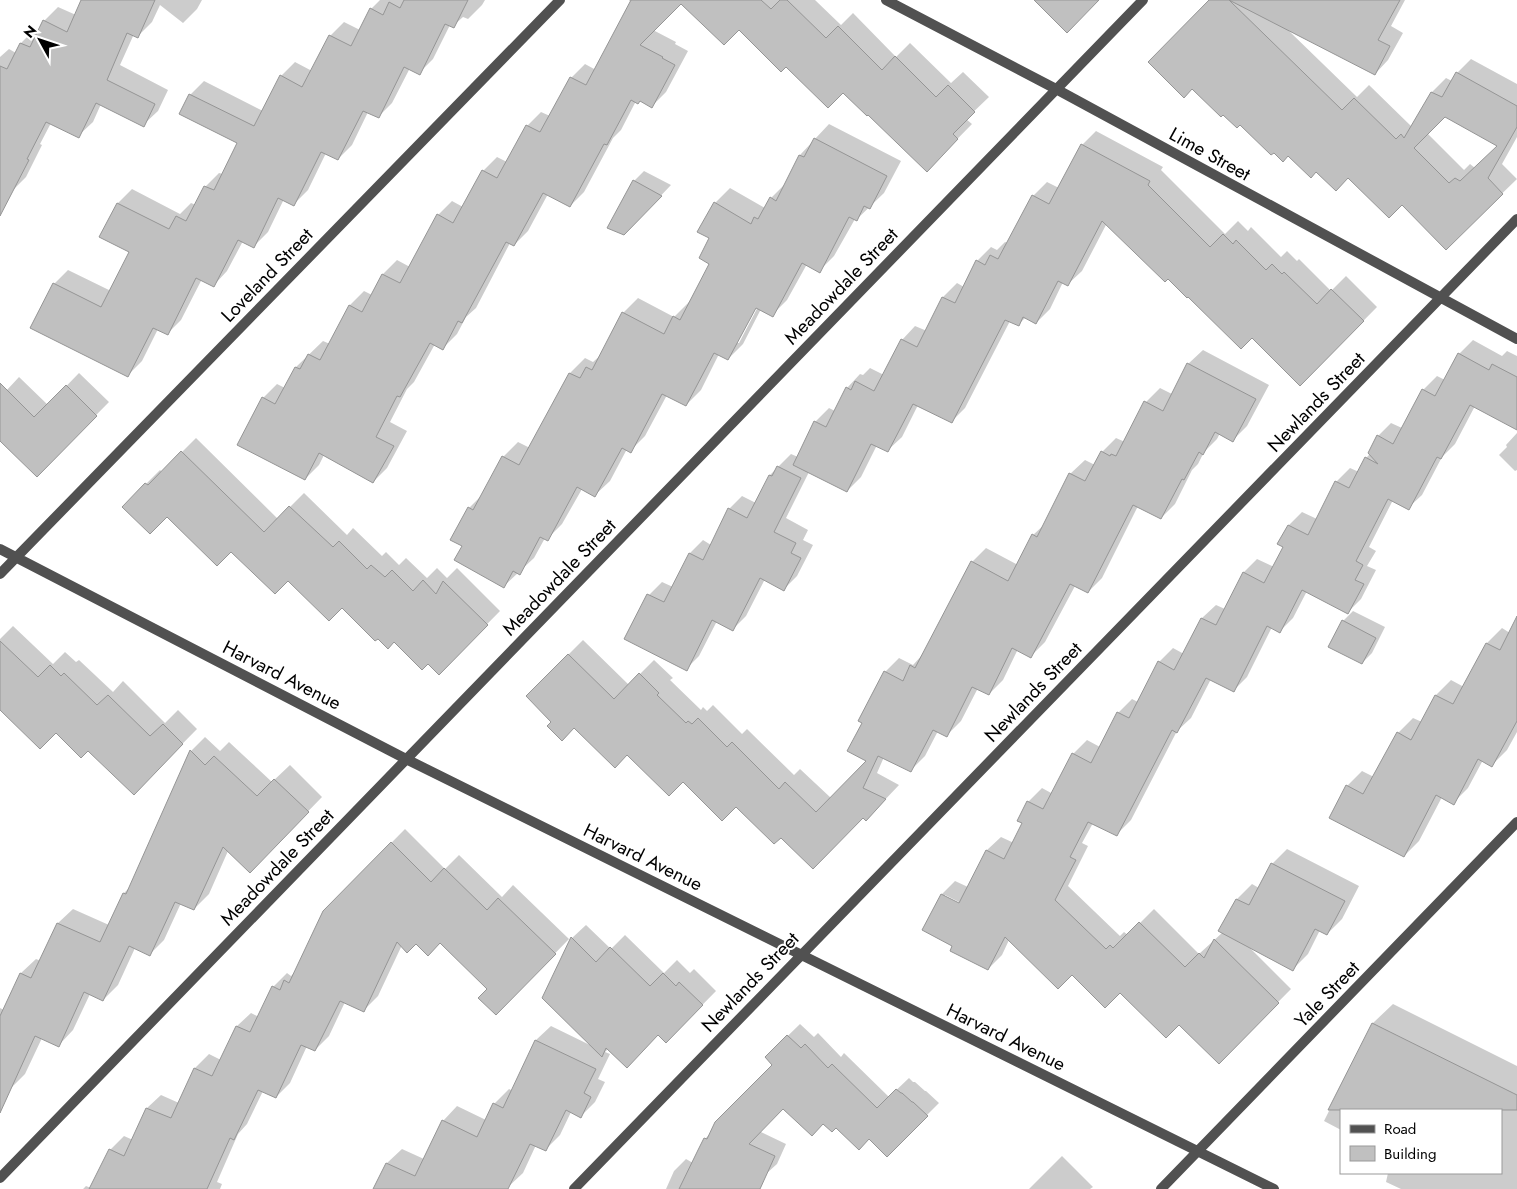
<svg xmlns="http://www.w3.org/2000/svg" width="1517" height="1189" viewBox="0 0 1517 1189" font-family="Jost,sans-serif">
	<rect width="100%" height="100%" fill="#fff"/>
	<!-- shadow -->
	<path fill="#0003" fill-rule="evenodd" d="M82,0H202L197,9L183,23L160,5L152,22L138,36L134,34L120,65L168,90L158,111L143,125L101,104L93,122L78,136L51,123L40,144L42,145L26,177L12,191L0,185V57L9,49L16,53L21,43L35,29L39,31L44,21L58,7L76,15Z
		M380,0H485L482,5L468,19L463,17L453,26L450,25L433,59L419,73L410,68L392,103L378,117L368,112L352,145L338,159L326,153L308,190L294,204L284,199L268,232L254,246L243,241L227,271L214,285L202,279L181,320L167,334L158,329L142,361L128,375L54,284L68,270L111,291L131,252L101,237L118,203L132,189L180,214L191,203L196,205L205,187L219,173L223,174L239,143L190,95L204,81L263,111L281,76L295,62L312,71L330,36L344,22L360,30L371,9Z
		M629,0H815L841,25L853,13L896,57L910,43L951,83L963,72L989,97L966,119L972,124L927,170L843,91L786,65L739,28L681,2L653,30L676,42L675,44L688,51L666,92L652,106L641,100L636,101L621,130L613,138L584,192L570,206L548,194L528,231L514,245L510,243L476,308L466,317L457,334L443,348L435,344L414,382L407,389L390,422L407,431L387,468L373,482L324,455L319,465L305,479L263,398L277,384L285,388L296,367L323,341L330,344L350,305L364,291L372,295L383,274L397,260L410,267L438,215L452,201L463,207L483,171L497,157L507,162L527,126L541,112L550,116L571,78L585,64L596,70L631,3Z
		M1211,0H1405L1391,26L1403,33L1388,60L1375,74L1288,30L1357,97L1369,85L1411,126L1415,122L1432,92L1446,78L1452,81L1457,73L1471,59L1517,84V137L1502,164L1517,179L1446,248ZM1445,116L1499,145L1475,168L1470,164L1464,170L1427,133Z
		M829,124L901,161L884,193L856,220L855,219L834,256L819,271L807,264L787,300L772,315L761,309L743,344L728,359L719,354L701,390L686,405L667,395L645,436L630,451L627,449L610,481L595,495L582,489L562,524L547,539L545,538L534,558L504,586L463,545L469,508L483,494L503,457L518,442L530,448L570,373L585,358L593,362L602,354L623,313L638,298L674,317L689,302L711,263L710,238L715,203L730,188L765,208L771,198L786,183L800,155ZM758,302L760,303L739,343H736Z
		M1096,131L1163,167L1161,170L1225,234L1238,221L1248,231L1251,227L1281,257L1287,251L1297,261L1299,259L1331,291L1346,276L1377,307L1304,381L1252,337L1188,295L1107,223L1082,271L1068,284L1063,282L1050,309L1036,323L1026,317L1018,325L1010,321L965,408L951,422L918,405L902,437L888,450L877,445L861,477L847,491L809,472L786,518L808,530L803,540L813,545L797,576L784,589L765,579L746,616L733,629L717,621L699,656L686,669L626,638L649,595L662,582L673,587L690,553L703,540L711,545L729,509L742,496L756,503L770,475L791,454L798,457L815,422L829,408L835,411L847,388L860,374L863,375L870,368L884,375L902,340L915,326L927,331L943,297L957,283L964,287L977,261L991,247L997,250L1005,242L1008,243L1033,196L1047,182L1059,188L1082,145Z
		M644,171L671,185L634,224V181Z
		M1473,340L1502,356L1507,351L1517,356V429L1475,406L1455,444L1442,457L1422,495L1408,508L1393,500L1369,547L1376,551L1367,566L1376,570L1361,599L1347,613L1307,591L1293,618L1280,631L1272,627L1247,677L1234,690L1211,679L1191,718L1177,731L1131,820L1117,834L1093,823L1082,843L1088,846L1068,886L1120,936L1124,932L1128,935L1154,909L1199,954L1223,932L1220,931L1237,899L1252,884L1259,888L1272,864L1287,849L1359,886L1342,919L1327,934L1320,930L1308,954L1293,969L1249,947L1291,989L1219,1062L1179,1023L1120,992L1073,973L1009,940L1002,955L988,969L954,945L942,894L955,881L968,887L987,850L1001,837L1014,843L1024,823L1028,802L1042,788L1053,794L1073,754L1087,740L1100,747L1118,713L1132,699L1138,702L1159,662L1173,648L1184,654L1202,618L1216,605L1225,609L1244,572L1257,559L1274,567L1285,547L1279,544L1289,525L1302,512L1317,519L1336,482L1350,468L1359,472L1366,458L1370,454L1378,436L1391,423L1402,428L1423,390L1437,376L1445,380L1459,354ZM945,895L965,905L964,907L945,897Z
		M1203,350L1269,385L1247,426L1233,440L1220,433L1217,439L1204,452L1198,464L1192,470L1175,504L1161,518L1138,506L1102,578L1088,592L1075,586L1045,642L1031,656L1018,649L1003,680L989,694L978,688L961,721L947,735L938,731L925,756L911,770L884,757L877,773L899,785L880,805L863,816L736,805L683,781L575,727L553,722L527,696L583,640L629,685L654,660L673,678L670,680L701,710L703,707L707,711L713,705L742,734L747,729L794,775L800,769L831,798L868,761L863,722L885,672L899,658L913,665L923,654L972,562L986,548L1018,565L1033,535L1046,523L1070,474L1085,460L1095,465L1102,452L1116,438L1125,442L1146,402L1160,388L1172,394L1188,364Z
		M79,373L109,402L37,475L1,440L0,441V385L6,391L19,377L48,405Z
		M1517,433V470L1515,471L1499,455L1507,447L1506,445Z
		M196,438L278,519L304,493L347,535L353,528L382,556L386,552L399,565L406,558L427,578L437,568L447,578L457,568L500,611L439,673L428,663L342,607L232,550L167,516L123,507L160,470L162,472Z
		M1353,611L1385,627L1372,653L1362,663L1343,621Z
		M1517,619V732L1507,750L1492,765L1483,760L1468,788L1453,803L1442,797L1419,841L1404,856L1331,817L1347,786L1362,771L1374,777L1398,733L1413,718L1422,722L1436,695L1451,680L1464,687L1487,643L1502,628L1510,633Z
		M13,626L53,664L65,652L76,662L79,660L113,692L123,681L165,723L178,710L197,729L134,793L88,750L56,731L0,708V639Z
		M205,737L220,751L229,742L272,782L290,765L322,797L250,871L228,851L209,894L194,909L181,903L164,940L150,954L135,948L118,985L103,1000L90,994L73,1030L59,1045L42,1038L25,1074L10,1089L0,1094V1008L4,1010L21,973L36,959L41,961L58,923L73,909L109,925L124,893L131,886L191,751Z
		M405,829L445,869L459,855L502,897L513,885L569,939L496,1014L489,989L440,941L416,942L402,945L378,996L364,1010L345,1002L329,1036L315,1050L307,1046L290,1083L276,1097L263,1091L247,1124L238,1134L217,1182L222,1184L220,1189H83L86,1186L91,1188L110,1150L124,1136L133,1140L147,1108L161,1095L179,1103L195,1068L209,1054L221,1060L237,1026L251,1013L259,1017L273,987L287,973L291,976L296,971L324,911Z
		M586,925L611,949L625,935L664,973L677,960L690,973L694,969L716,991L666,1042L658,1034L609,1048L605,1052L610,1054L598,1079L605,1082L595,1102L581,1116L571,1112L560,1135L545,1150L536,1145L523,1173L508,1187L475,1189H375L387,1163L402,1149L424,1159L443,1121L457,1106L486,1120L494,1104L509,1089L513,1091L536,1040L551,1026L592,1046L543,998L572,938Z
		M1393,1004L1517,1066V1189H1401L1386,1182L1388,1173H1501V1110H1341V1130L1324,1121L1373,1023Z
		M800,1024L814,1037L818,1033L841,1057L844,1053L889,1097L909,1078L913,1082H915L925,1091H926L939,1103L887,1155L870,1138L823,1123L783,1107L759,1131L786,1144L777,1164L749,1189H666L674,1171L686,1159L693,1163L705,1139L774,1065L766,1057Z
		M1062,1156L1093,1187L1090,1189H1029Z"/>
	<!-- building -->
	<path fill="#c0c0c0" stroke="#959595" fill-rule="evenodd" d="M81,0H155L138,38L127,33L107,80L155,104L144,127L96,103L79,138L46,122L27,159L29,160L0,216V66L7,69L20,43L30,47L43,20L67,32Z
		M404,0H468L454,28L445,24L420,75L404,67L379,118L363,111L338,160L321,152L294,206L278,198L254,248L238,240L214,287L196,278L168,335L153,328L128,377L30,328L53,283L101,307L129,252L99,237L117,203L169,229L176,216L186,221L204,186L214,190L237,143L179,114L189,94L254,126L280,75L302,87L329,35L351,46L370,8L383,15L389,2L400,8Z
		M631,0H761L771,9L780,0H787L826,38L838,26L882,70L895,56L936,97L948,85L975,112L953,134L958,139L927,172L868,115L867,116L843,93L828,108L786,67L781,72L739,30L724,45L681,4L640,45L663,57L662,58L675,65L652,108L640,101L638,104L631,100L607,145L604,144L570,207L543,193L514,246L506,242L462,323L458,321L443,350L430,343L400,397L397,396L376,437L394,446L373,483L319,453L305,480L237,445L262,397L275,404L295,367L300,369L308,354L320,360L349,305L362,312L382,274L400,283L437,214L453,223L482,170L497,178L526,125L540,132L570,77L586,85Z
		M1034,0H1099L1067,33Z
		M1209,0H1229L1342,110L1354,98L1396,139L1401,134L1404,138L1431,92L1442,97L1456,72L1517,106V127L1488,178L1503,194L1446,250L1402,205L1389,218L1348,178L1336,191L1316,172L1311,178L1288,156L1283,162L1274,153L1271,155L1240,125L1237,128L1223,115L1221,117L1192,89L1184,98L1148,62ZM1445,117L1497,146L1460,181L1455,178L1449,183L1414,148Z
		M1229,0H1400L1378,40L1390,46L1375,75Z
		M814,138L887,176L870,209L864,206L857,221L849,217L820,273L802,263L773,317L756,308L728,360L714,353L686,406L662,394L631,453L622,448L595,497L577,487L548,541L540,537L520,575L513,571L504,588L454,560L462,546L450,540L468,507L473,510L502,456L519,465L569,373L580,378L586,367L592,370L622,312L664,334L673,316L680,320L709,264L699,258L709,238L697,232L714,202L751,224L754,217L758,219L770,197L776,201L799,155L804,157Z
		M1081,144L1150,181L1148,185L1210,247L1223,234L1233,244L1236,240L1266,270L1272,264L1282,274L1284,272L1317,304L1331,289L1364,321L1300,386L1252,338L1241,349L1188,297L1187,298L1168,279L1165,282L1102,221L1068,286L1058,281L1036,324L1023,317L1019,326L1005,320L952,423L913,404L888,452L871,444L847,492L793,465L814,421L826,427L846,387L851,390L855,381L874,391L901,339L917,347L942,297L955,303L976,260L985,265L990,255L998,259L1032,195L1049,204Z
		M633,180L662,196L624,235L607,228Z
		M1458,353L1489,370L1492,364L1517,377V430L1470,405L1441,459L1437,457L1409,510L1388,499L1356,561L1363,565L1355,580L1364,584L1348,614L1302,590L1280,633L1267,626L1234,692L1206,678L1177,733L1172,730L1117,836L1088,822L1070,857L1076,860L1055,900L1106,949L1110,945L1113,948L1139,922L1185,967L1199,953L1204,958L1214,939L1279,1003L1219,1064L1179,1025L1166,1038L1120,993L1105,1008L1072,975L1058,989L1005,937L988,970L950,951L952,946L922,930L941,894L959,903L986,850L1004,859L1022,823L1017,821L1027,801L1043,809L1072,753L1091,763L1117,712L1129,718L1158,661L1174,670L1201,618L1216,625L1243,572L1264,583L1283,547L1277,544L1288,525L1308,535L1335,481L1349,488L1365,457L1378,464L1368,453L1377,435L1393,444L1422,389L1435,396Z
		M1187,363L1256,399L1233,442L1215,432L1203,455L1199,452L1184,480L1182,479L1161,519L1133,505L1088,593L1070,584L1031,658L1012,648L989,695L972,687L947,737L933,730L911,772L878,756L863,788L886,799L866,821L863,818L813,869L781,838L774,844L736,807L722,821L683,782L669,796L627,755L615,768L574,728L562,741L547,726L551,722L526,696L568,654L614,699L639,673L659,693L657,695L686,723L688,721L692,724L698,718L727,747L732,742L779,789L785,782L816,812L866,761L847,751L862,723L858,721L884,671L903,681L910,665L915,668L971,561L1008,581L1032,534L1037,537L1069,473L1085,481L1101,451L1110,456L1111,454L1116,456L1144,401L1163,411Z
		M0,383L34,417L66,385L97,416L37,477L0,441Z
		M181,451L264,532L289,506L333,547L339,541L367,569L371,565L385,577L392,570L413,591L423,580L436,594L443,581L488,625L439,675L428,664L422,670L394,642L388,649L378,639L375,641L342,608L329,621L288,581L275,594L231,552L217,566L167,517L150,534L122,507L145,483L148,485Z
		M777,466L801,478L774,532L796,543L791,553L801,558L784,591L760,578L733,631L712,620L687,671L624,639L647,594L664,602L689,553L703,560L728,508L747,518L769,475L772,476Z
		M1517,616V721L1492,767L1478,759L1454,805L1436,795L1404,857L1329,818L1346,785L1363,794L1397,732L1411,740L1435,695L1453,704L1486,643L1500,650Z
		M1342,620L1376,638L1362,664L1328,647Z
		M0,641L38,677L50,665L61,676L64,673L97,705L108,695L150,736L163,724L183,744L134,795L88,751L81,758L56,733L40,749L0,710Z
		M190,750L205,765L214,756L257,796L274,779L309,812L250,873L223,847L194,910L175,902L150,956L129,946L103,1001L84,992L59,1047L35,1036L0,1113V1016L20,973L31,978L57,923L100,942L123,893L126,894Z
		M391,842L431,882L444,868L487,910L498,898L556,954L496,1015L478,998L487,989L440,943L428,956L416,944L407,953L397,942L364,1012L340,1001L315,1051L301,1045L276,1098L258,1090L234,1140L230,1138L207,1189H89L109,1149L124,1156L146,1108L171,1118L194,1068L212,1076L236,1026L250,1032L272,986L280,990L284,980L289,983L323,911Z
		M1271,863L1345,901L1327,935L1315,929L1293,971L1218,931L1236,899L1249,905Z
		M571,937L596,962L610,947L650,986L663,973L676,986L679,982L703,1005L666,1043L658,1035L627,1068L606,1048L602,1057L542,998Z
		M1372,1023L1517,1095V1110H1328Z
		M787,1035L801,1048L805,1044L828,1068L832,1064L877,1108L896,1089L901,1093H902L912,1102H913L928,1116L887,1157L869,1139L859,1150L836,1128L832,1132L823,1124L812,1136L783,1109L749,1144L775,1156L760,1189H679L698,1150L704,1138L707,1139L715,1122L772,1065L765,1057Z
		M535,1040L596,1069L584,1093L591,1097L581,1118L566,1110L546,1151L530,1144L508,1189H373L386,1163L415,1176L442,1120L477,1137L493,1103L503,1108Z"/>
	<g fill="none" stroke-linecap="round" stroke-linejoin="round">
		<!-- minor -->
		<path stroke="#515151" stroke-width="10" d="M886,0L1056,89L1517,339
			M0,549L406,759L1274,1189
			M0,574L560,0
			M0,1178L1143,0
			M574,1189L1517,219
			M1161,1189L1517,822"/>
	</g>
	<g text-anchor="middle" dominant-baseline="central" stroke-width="4" stroke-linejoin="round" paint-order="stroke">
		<!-- street labels -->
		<g font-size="19" fill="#000" stroke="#fff">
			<text transform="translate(1210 154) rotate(29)">Lime Street</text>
			<text transform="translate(267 275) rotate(-46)">Loveland Street</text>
			<text transform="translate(841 286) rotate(-46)">Meadowdale Street</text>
			<text transform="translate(1316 402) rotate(-46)">Newlands Street</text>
			<text transform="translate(559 577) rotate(-46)">Meadowdale Street</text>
			<text transform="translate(282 675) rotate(27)">Harvard Avenue</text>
			<text transform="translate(1033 692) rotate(-46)">Newlands Street</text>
			<text transform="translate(643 857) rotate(26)">Harvard Avenue</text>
			<text transform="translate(277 867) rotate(-46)">Meadowdale Street</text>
			<text transform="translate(750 982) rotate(-46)">Newlands Street</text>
			<text transform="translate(1327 994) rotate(-46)">Yale Street</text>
			<text transform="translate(1006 1037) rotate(26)">Harvard Avenue</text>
		</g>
	</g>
	<!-- legend -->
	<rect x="1340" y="1109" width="162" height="65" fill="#ffffff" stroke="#999999"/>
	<rect x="1350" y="1125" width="25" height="8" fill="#515151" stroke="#999999"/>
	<text x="1384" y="1134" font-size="15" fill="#000000">Road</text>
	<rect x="1350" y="1146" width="25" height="15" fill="#c0c0c0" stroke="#999999"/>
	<text x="1384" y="1159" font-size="15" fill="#000000">Building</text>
	<!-- north arrow -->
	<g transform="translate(40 40) rotate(310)" stroke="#ffffff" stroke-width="4" paint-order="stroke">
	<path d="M0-4L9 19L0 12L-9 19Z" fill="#000000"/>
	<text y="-8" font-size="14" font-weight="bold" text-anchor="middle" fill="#000000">N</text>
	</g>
</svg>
